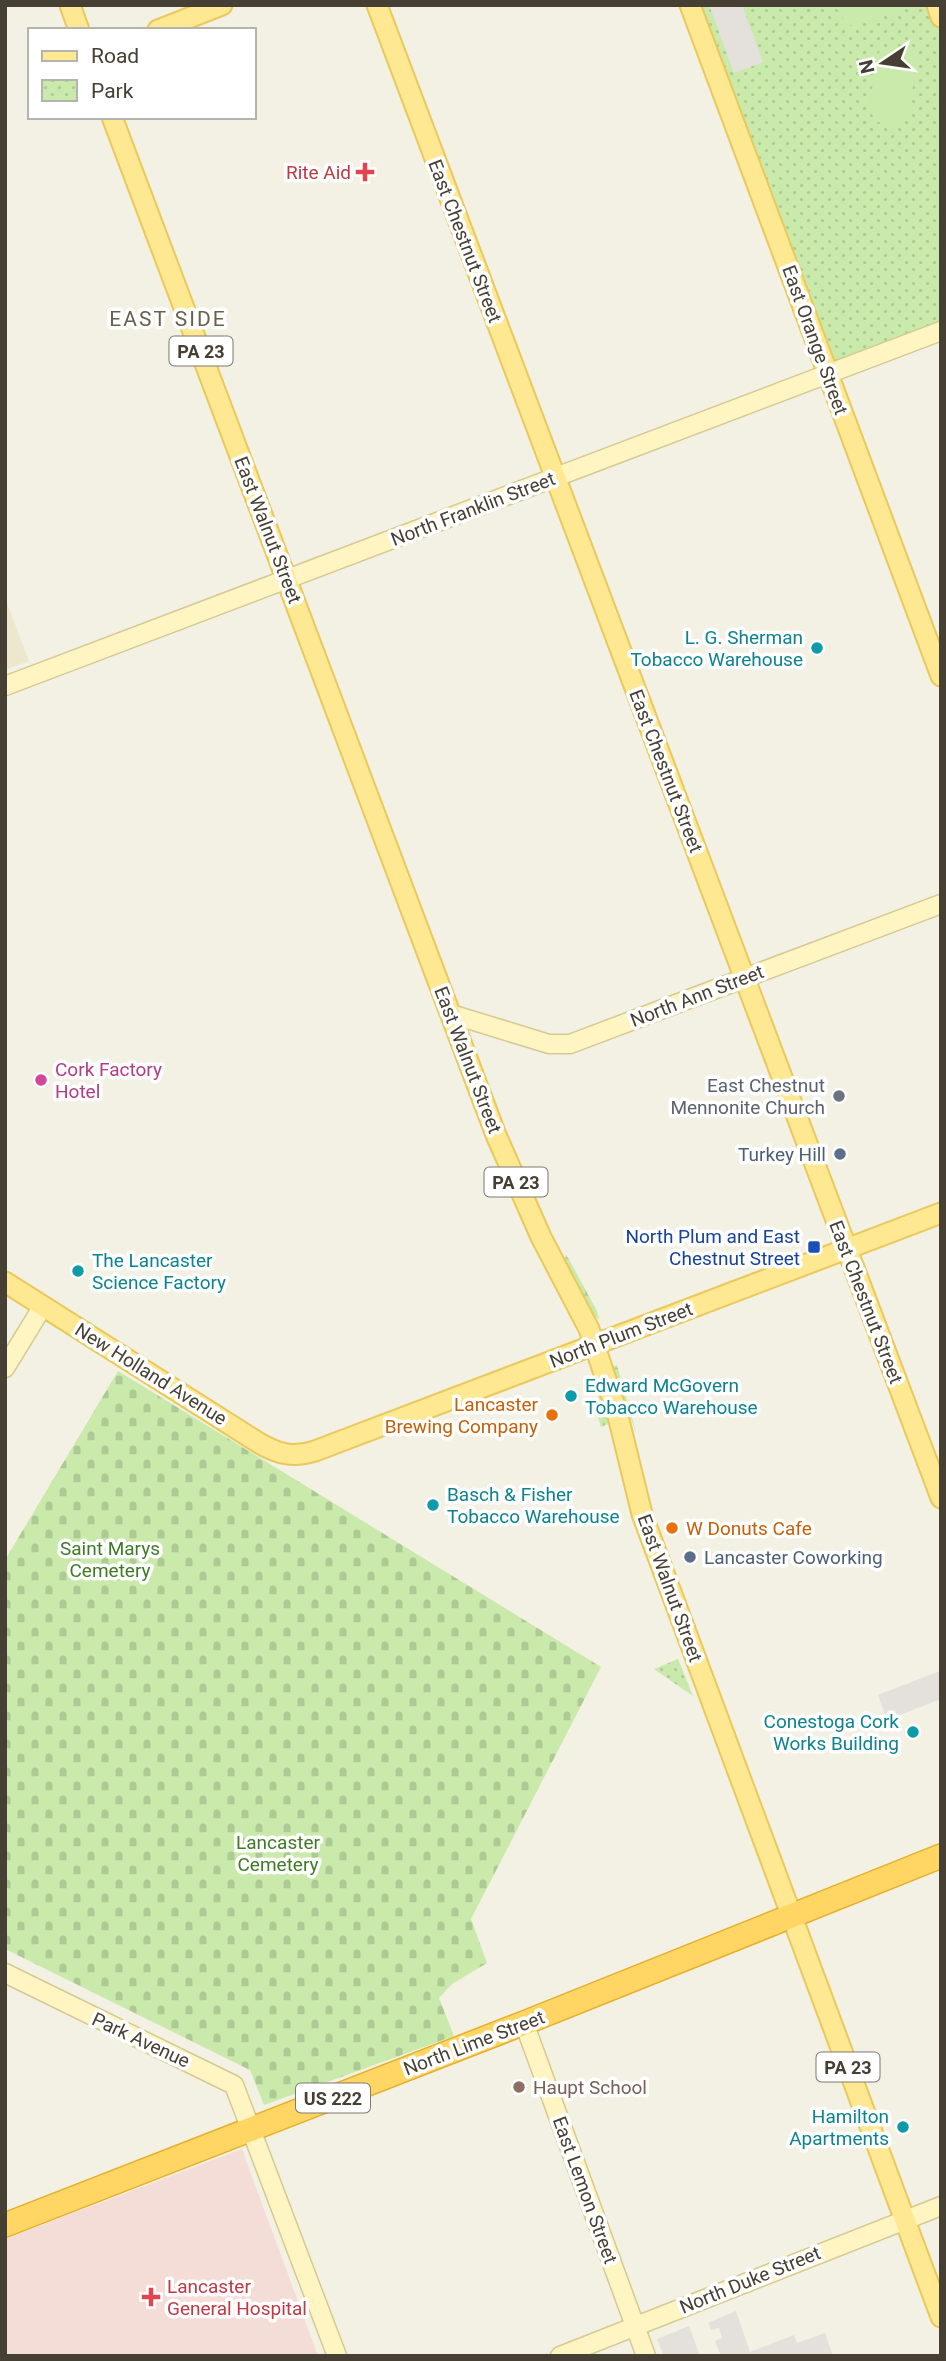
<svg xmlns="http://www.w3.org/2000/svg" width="946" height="2361" viewBox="0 0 946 2361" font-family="Roboto,sans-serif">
	<defs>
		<pattern id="wetland-marsh" width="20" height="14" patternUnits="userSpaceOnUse" patternTransform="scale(1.75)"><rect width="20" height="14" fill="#c9eaab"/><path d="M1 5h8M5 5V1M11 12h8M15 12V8" fill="none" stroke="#aeca94"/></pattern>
		<pattern id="cemetery-stones" width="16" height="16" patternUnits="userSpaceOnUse" patternTransform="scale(1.75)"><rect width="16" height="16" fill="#c9eaab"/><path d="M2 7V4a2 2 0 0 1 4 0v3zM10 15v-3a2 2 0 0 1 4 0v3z" fill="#aeca94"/></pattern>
		<pattern id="park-dots" width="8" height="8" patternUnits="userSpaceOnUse" patternTransform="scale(1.75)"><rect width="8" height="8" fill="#c9eaab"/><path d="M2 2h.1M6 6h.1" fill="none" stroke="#aeca94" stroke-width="1.8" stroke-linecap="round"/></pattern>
	</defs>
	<rect width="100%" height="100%" fill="#f3f0e4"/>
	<!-- education -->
	<path fill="#ede7cd" d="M5,598L29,661L5,670Z"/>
	<!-- medical -->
	<path fill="#f5ddd7" d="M242,2149L318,2356H5V2239Z"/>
	<!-- wetland -->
	<path fill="url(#wetland-marsh)" d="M566,1254L597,1311L599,1319L591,1314L564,1263Z
		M617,1365L636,1432L611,1368Z
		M600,1389L613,1422L601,1427L596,1410Z"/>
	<!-- cemetery -->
	<path fill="url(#cemetery-stones)" d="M118,1371L601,1667L471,1919L487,1963L452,1984L439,1998L454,2036L264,2105L250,2070L5,1949V1560Z"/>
	<!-- park -->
	<path fill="url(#park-dots)" d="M690,5H937L941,17V331L828,374Z
		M678,1659L693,1696L654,1669Z"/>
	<!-- pitch -->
	<path fill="#c9eaab" d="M839,5H896L898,12L845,27Z
		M889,46L908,49L917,60L908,117L897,125L877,122L869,110L877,54Z"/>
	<!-- parking -->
	<path fill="#e4e1dd" d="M709,5H742L763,62L734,73Z
		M940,1671L941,1699L887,1720L878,1695Z
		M736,2311L750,2352L794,2335L797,2343L825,2333L833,2356H721L715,2341L722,2338L719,2328L711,2330L708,2323Z
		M689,2326L700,2356H664L657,2339Z"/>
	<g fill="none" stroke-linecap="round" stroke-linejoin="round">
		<defs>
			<path id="secondary" d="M5,686L941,331
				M451,1014L549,1044H570L941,904
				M5,1368L43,1306
				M5,1973L234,2085L337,2356
				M524,2023L646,2356
				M560,2356L941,2206"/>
			<path id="primary" d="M70,5L79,30
				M377,5L941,1498
				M690,5L941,676
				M937,5L941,17
				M158,30L222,5
				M112,117L496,1135L541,1237L589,1329L617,1412L642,1514L941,2317
				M5,1282L259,1443C278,1454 293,1458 315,1451L941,1213"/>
			<path id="highway" d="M5,2225L524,2023L941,1856"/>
		</defs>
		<!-- secondary casing -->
		<use href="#secondary" stroke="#d6c991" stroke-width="21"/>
		<!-- primary casing -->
		<use href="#primary" stroke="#eac95c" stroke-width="23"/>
		<!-- highway casing -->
		<use href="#highway" stroke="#e6af2c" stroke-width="26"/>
		<!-- secondary -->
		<use href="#secondary" stroke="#fff5c3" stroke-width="18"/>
		<!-- primary -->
		<use href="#primary" stroke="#ffe892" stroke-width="19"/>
		<!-- highway -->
		<use href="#highway" stroke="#ffd664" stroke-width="23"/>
	</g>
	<!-- markers -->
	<g fill="#e0444e" stroke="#fff" stroke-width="2.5">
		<path d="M361.5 161.5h7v7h7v7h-7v7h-7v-7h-7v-7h7z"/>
		<path d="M147.5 2286.5h7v7h7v7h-7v7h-7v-7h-7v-7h7z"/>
	</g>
	<g fill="#0f9aa8" stroke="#fff" stroke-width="2.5">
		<circle cx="817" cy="648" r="7"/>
		<circle cx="78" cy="1271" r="7"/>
		<circle cx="571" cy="1396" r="7"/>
		<circle cx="433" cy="1505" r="7"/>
		<circle cx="913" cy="1732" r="7"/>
		<circle cx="903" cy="2127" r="7"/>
	</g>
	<circle fill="#d1479c" stroke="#fff" stroke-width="2.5" cx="41" cy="1080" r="7"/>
	<circle fill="#6b7280" stroke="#fff" stroke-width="2.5" cx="839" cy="1096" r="7"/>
	<g fill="#5c6f8a" stroke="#fff" stroke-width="2.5">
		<circle cx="840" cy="1154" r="7"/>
		<circle cx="690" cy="1557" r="7"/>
	</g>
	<rect fill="#1a4fb4" stroke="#fff" stroke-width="2.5" x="807" y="1240" width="14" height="14" rx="3.5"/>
	<g fill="#e8710a" stroke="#fff" stroke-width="2.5">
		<circle cx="552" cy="1415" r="7"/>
		<circle cx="672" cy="1528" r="7"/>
	</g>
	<circle fill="#8d6e63" stroke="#fff" stroke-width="2.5" cx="519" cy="2087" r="7"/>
	<g text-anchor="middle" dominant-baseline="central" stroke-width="7" stroke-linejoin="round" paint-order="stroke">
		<!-- shield labels -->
		<g fill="#fff" stroke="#7e7971" stroke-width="2">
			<rect x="169.5" y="336.5" width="63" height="29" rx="5"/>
			<rect x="484.5" y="1167.5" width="63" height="29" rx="5"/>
			<rect x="816.5" y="2052.5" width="63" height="29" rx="5"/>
			<rect x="296" y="2083.5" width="74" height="29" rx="5"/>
		</g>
		<g font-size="18" font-weight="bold" fill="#464034">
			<text x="201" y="351">PA 23</text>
			<text x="516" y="1182">PA 23</text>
			<text x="848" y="2067">PA 23</text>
			<text x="333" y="2098">US 222</text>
		</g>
		<!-- health labels -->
		<g font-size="19" fill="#be3a42" stroke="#fff" text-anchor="end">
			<text x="351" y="172">Rite Aid</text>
			<text x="167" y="2286" text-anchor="start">Lancaster<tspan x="167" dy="22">General Hospital</tspan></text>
		</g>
		<!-- street labels -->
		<g font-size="19" fill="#464034" stroke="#fff">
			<text transform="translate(465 241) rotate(69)">East Chestnut Street</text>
			<text transform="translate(815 340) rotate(70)">East Orange Street</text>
			<text transform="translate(473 509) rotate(-21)">North Franklin Street</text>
			<text transform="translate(268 530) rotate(69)">East Walnut Street</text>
			<text transform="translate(666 771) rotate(69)">East Chestnut Street</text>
			<text transform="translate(697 996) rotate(-21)">North Ann Street</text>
			<text transform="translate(468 1060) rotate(69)">East Walnut Street</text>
			<text transform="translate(866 1302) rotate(69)">East Chestnut Street</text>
			<text transform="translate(621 1335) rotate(-21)">North Plum Street</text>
			<text transform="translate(151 1374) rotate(32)">New Holland Avenue</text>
			<text transform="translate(670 1588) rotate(70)">East Walnut Street</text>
			<text transform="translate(141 2040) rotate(25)">Park Avenue</text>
			<text transform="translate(474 2043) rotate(-21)">North Lime Street</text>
			<text transform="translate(585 2190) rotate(70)">East Lemon Street</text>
			<text transform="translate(750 2280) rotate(-22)">North Duke Street</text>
		</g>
		<!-- culture labels -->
		<g font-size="19" fill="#0d838f" stroke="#fff" text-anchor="end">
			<text x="803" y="637">L. G. Sherman<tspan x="803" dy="22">Tobacco Warehouse</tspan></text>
			<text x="92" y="1260" text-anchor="start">The Lancaster<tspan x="92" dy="22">Science Factory</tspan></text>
			<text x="585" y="1385" text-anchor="start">Edward McGovern<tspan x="585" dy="22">Tobacco Warehouse</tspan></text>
			<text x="447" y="1494" text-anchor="start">Basch &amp; Fisher<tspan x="447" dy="22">Tobacco Warehouse</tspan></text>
			<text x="899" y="1721">Conestoga Cork<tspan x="899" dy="22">Works Building</tspan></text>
			<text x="889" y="2116">Hamilton<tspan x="889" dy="22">Apartments</tspan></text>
		</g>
		<!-- hotel labels -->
		<g font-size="19" fill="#b23c85" stroke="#fff" text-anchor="start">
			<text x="55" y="1069">Cork Factory<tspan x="55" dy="22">Hotel</tspan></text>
		</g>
		<!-- worship labels -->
		<g font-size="19" fill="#5b616d" stroke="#fff" text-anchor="end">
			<text x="825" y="1085">East Chestnut<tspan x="825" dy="22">Mennonite Church</tspan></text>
		</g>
		<!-- service labels -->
		<g font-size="19" fill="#4e5e75" stroke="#fff" text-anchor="end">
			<text x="826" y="1154">Turkey Hill</text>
			<text x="704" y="1557" text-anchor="start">Lancaster Coworking</text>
		</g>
		<!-- transit labels -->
		<g font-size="19" fill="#164399" stroke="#fff" text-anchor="end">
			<text x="800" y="1236">North Plum and East<tspan x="800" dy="22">Chestnut Street</tspan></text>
		</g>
		<!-- food labels -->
		<g font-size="19" fill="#c56008" stroke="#fff" text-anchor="end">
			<text x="538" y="1404">Lancaster<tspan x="538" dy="22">Brewing Company</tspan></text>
			<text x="686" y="1528" text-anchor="start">W Donuts Cafe</text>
		</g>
		<!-- park labels -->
		<g font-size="19" fill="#3f7b24" stroke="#fff">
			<text x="110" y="1548">Saint Marys<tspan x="110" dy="22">Cemetery</tspan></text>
			<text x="278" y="1842">Lancaster<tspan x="278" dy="22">Cemetery</tspan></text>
		</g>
		<!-- education labels -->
		<g font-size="19" fill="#785e54" stroke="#fff" text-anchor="start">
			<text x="533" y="2087">Haupt School</text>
		</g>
		<!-- neighbourhood labels -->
		<g font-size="21" letter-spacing="2" fill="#695f4a" stroke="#fff">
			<text x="168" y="319">EAST SIDE</text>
		</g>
	</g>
	<!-- border -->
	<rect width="946" height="2361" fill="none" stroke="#464034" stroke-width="14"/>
	<!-- legend -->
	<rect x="28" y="28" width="228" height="91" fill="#ffffff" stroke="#b5b3ae" stroke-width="2"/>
	<rect x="42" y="51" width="35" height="10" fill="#ffe892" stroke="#b5b3ae" stroke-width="2"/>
	<text x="91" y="63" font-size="21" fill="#464034">Road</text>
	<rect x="42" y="80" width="35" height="21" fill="url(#park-dots)" stroke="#b5b3ae" stroke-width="2"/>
	<text x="91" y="98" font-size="21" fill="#464034">Park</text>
	<!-- north arrow -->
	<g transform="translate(883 63) rotate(257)" stroke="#ffffff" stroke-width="5" paint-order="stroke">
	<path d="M0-5L12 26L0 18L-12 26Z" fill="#464034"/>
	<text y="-10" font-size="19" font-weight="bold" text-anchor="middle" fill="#464034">N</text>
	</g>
</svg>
